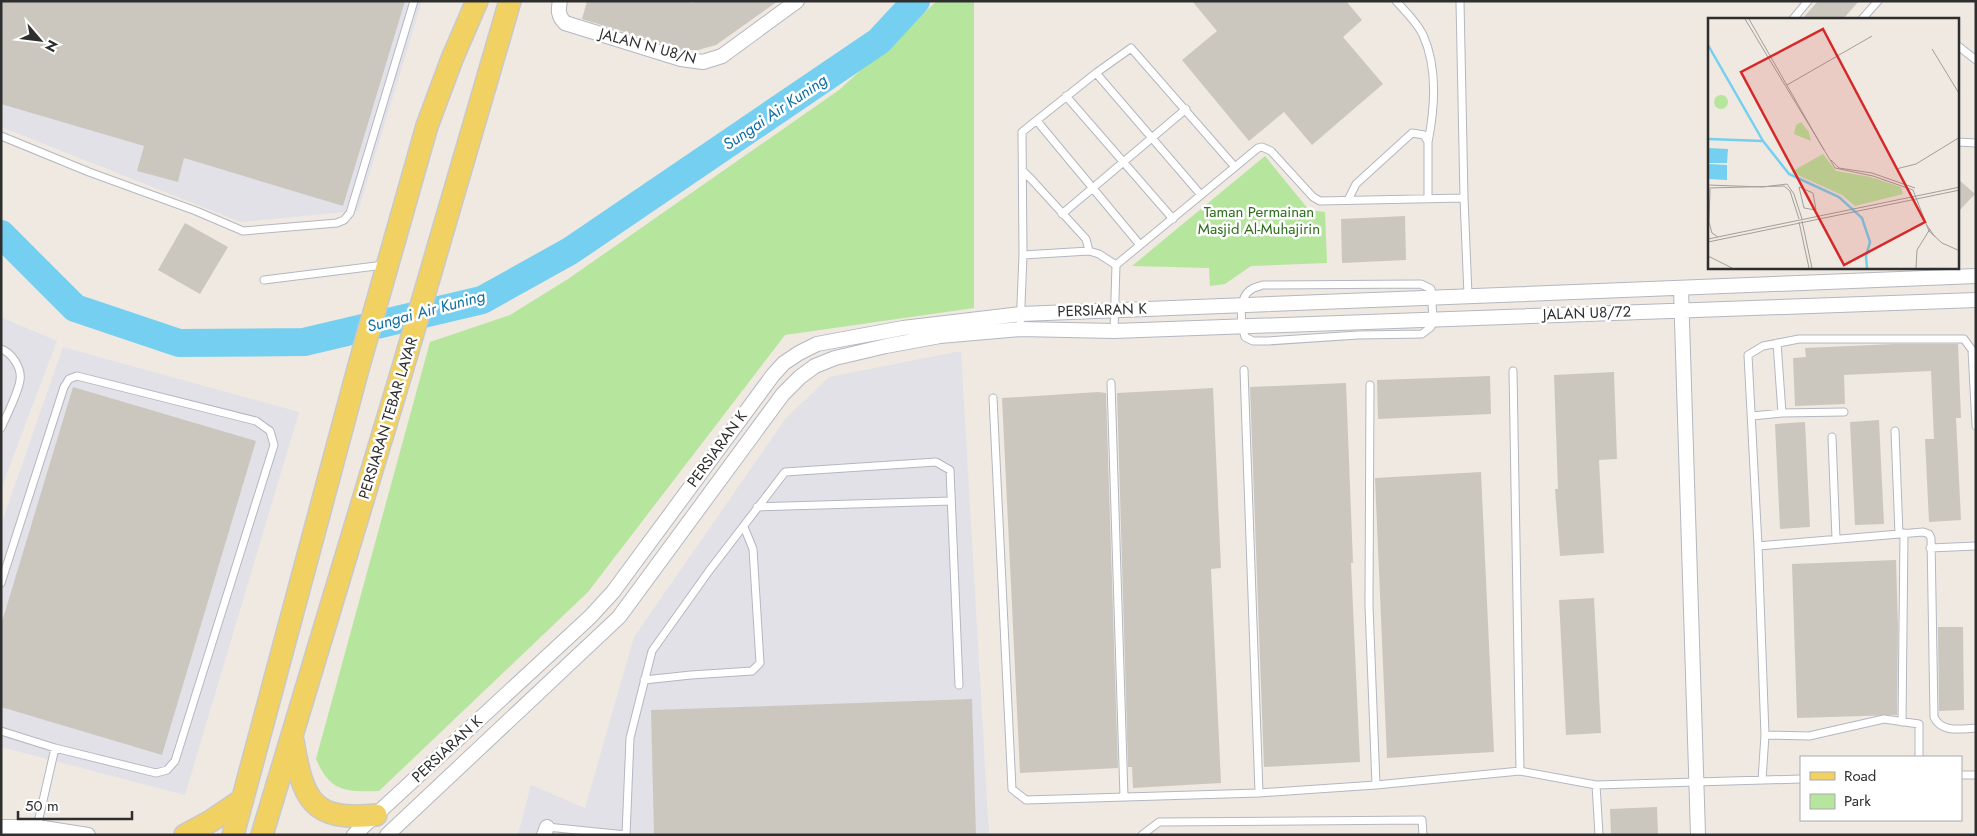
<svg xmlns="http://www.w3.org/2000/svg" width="1977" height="836" viewBox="0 0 1977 836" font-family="Jost,sans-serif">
	<rect width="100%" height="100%" fill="#efe9e1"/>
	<!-- industrial -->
	<path fill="#e3e1e8" d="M1,1H422L358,211L241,222L1,127Z
		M1,317L57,341L1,489Z
		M63,347L299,412L185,795L1,747V525Z
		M961,351L989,835H518L531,785L585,808L634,637L786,418L829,377Z"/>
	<!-- green -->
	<path fill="#b6e59e" d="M937,1H974V308L785,335L588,592L379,791C346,792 330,792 316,759L430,342L510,315L568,279L839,90Z
		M1265,156L1309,210L1325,212L1327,263L1251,266L1225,284L1210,286L1209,268L1132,266Z"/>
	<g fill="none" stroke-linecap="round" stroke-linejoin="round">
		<!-- river -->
		<path stroke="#75cff0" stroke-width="28" d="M1,234L75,308L179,343L304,342L482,300L570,251L879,41L916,1"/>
	</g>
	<!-- building -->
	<path fill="#cbc7bf" d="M1,1H405L343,206L184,158L178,182L137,171L144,146L1,104Z
		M587,1H686L692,3L694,1H778L716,45L698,50H683L582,19Z
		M1192,1H1346L1362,20L1343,37L1383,84L1312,145L1284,112L1249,141L1182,60L1217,31Z
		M1818,1H1859L1843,19H1802Z
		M1958,179L1975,194L1958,212Z
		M1405,216L1406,260L1342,263L1341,219Z
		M185,223L228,247L200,294L158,270Z
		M1894,344H1958L1961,418H1956L1961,520L1929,522L1925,439H1934L1931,371L1844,375L1845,404L1795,406L1793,358L1806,357L1805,348Z
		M1614,372L1617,459L1599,460L1604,553L1560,556L1555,489H1558L1554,375Z
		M1490,376L1491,414L1378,419L1377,380Z
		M1346,383L1353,563H1351L1360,762L1264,767L1250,387Z
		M73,387L256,441L162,755L1,707V625Z
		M1213,388L1221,568L1211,569L1221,783L1133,788L1132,767H1128L1117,393Z
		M1098,392L1106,393L1118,768L1020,773L1002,398Z
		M1879,420L1884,524L1855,525L1850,422Z
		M1805,422L1810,527L1780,529L1775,424Z
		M1481,472L1494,752L1387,758L1375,478Z
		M1896,560L1898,626L1897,715L1797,718L1792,564Z
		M1594,598L1601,733L1566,735L1559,600Z
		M1938,627H1963L1964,710L1939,711Z
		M972,699L976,835H654L651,710Z
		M1657,807L1658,835H1611L1610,809Z"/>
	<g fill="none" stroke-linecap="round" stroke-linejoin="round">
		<defs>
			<path id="service" d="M1396,1C1405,11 1417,22 1423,35C1438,68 1435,107 1428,142
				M1460,1L1464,198L1468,295
				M1793,19L1808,1
				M1862,19L1878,1
				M1958,46L1976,60
				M1096,73L1201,195
				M1066,96L1173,219
				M1037,121L1140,245
				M1,136L89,172L196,211L243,231L337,223L344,220L350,213L414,1
				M1958,142L1976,143
				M1023,171L1032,180L1086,239L1089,251
				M1348,200L1356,184L1412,133L1424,135L1428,142V198
				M1062,214L1186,109
				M1023,255L1089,251L1099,254L1116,265
				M264,280L384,265
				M1421,284L1431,289L1433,319L1431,327L1422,334L1358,335L1268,341H1253L1245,337C1241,324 1237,297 1252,289C1255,287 1260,286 1263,285Z
				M1020,329L1023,255L1022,132L1096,73L1131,48L1235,167
				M1114,331L1116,265L1258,148L1262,147L1271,151L1313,197L1320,201L1464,198
				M1777,343L1782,413L1844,412
				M1,349C12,353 22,368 20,380C19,391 6,417 1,428
				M1244,370L1259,793
				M1111,383L1124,797
				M1370,385L1369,606L1376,785
				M993,398L1012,789L1026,800L1259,793L1376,785L1520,771L1513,371
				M1752,416L1782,413
				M1895,431L1899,534
				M1832,437L1836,539
				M757,507L951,501
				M1758,546L1923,532L1929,534L1931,538L1934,717C1941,733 1961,729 1976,728
				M1930,548L1976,546
				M1,583L64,387L69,379L77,376L256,421L270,431L274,445L175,761L167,770L156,773L55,748L1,731
				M644,680L691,675L752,671L760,663L753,549L744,527
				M1902,722L1904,533
				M1765,735L1809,736L1884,719L1919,724V757
				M1520,771L1596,785
				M1961,775H1976
				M1762,780L1765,735L1758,546L1748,355L1763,346L1799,339H1964L1972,350L1976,426
				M37,827L55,748
				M547,827L626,835
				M626,835L630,738L652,651L709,571L785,472L936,462L950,470L959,685
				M1142,835L1159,822L1422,820L1423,835
				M1599,835L1596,785L1801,779"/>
			<path id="minor" d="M560,1C558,10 558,16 565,23L681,59L703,62L722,56L797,1
				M1681,289L1698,835
				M1,827H37L88,835
				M354,835L590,617L613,592L773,375L784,363L799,353L817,344L903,328L1021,314L1976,276
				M387,835L619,617L783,394L800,377L815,366L835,358L886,346L940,336L1020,329L1114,331L1976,300
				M544,835L547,827"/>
			<path id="primary" d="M293,741C303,799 311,822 376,815
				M185,835L211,821L242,800
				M233,835L358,369L427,126L452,59L477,1
				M262,835L404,364L510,1"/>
		</defs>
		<!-- service casing -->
		<use href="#service" stroke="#b4b7c1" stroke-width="9"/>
		<!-- minor casing -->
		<use href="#minor" stroke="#b4b7c1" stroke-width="16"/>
		<!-- primary casing -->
		<use href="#primary" stroke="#c9c9c9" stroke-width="24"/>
		<!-- service -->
		<use href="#service" stroke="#fff" stroke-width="7"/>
		<!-- minor -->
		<use href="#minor" stroke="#fff" stroke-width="14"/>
		<!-- primary -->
		<use href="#primary" stroke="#f2d163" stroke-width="21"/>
	</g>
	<g text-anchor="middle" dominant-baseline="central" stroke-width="5" stroke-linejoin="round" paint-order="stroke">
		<!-- street labels -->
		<g font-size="15" fill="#2e2e2e" stroke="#fff">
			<text transform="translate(648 46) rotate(15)">JALAN N U8/N</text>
			<text transform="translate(1102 310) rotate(-2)">PERSIARAN K</text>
			<text transform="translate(1587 313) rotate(-2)">JALAN U8/72</text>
			<text transform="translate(388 418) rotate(-73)">PERSIARAN TEBAR LAYAR</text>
			<text transform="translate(717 449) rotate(-54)">PERSIARAN K</text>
			<text transform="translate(447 749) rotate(-43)">PERSIARAN K</text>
		</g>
		<!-- park labels -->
		<g font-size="15" fill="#2c6e1b" stroke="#fff">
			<text x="1259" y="212">Taman Permainan<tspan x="1259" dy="17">Masjid Al-Muhajirin</tspan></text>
		</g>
		<!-- water labels -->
		<g font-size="16" font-style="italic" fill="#0d6fa3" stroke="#fff">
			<text transform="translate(775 112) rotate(-34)">Sungai Air Kuning</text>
			<text transform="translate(426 311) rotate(-15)">Sungai Air Kuning</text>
		</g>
	</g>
	<!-- overview -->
	<g transform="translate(1708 18)">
		<rect width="251" height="251" fill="#efe9e1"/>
		<path d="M6 84a7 7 0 1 1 14 0a7 7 0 1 1-14 0ZM93,104L101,114L103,123L86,116L88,107ZM115,136L128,153L163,159L193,169L195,176L147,188L134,177L83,154Z" fill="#b6e59e"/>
		<path d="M0,130L20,131L19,145H0ZM0,146L19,147V162L0,161Z" fill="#75cff0"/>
		<path fill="none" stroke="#75cff0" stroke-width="2.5" d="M0,27L55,123M0,121L55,123M55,123L81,156L131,179L154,200L162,224L158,238L159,250"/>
		<path fill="none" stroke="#a29e99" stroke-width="1" d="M37,1L127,150L165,158L205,172L221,213L234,225L252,233M41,1L116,132M224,31L252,77M79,67L164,18M123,142L131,150L164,155L207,170M188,151L208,146L252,119M0,167L55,169L79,166L86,176L94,201M91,169L105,175L108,192L96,190ZM0,170L76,168L82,173L91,201M2,171L1,204L4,215L10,219M94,203L104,250M91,204L101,250M218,206L227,219M0,221L252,169M0,224L252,172M0,238L24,250M208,250L209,232L222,211"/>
		<path fill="#d62828" fill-opacity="0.15" stroke="#d62828" stroke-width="2.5" d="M115,11L217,204L136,247L33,54Z"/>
		<rect width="251" height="251" fill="none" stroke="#2e2e2e" stroke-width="2.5"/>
	</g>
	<!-- border -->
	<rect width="1977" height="836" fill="none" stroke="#2e2e2e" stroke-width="5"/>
	<!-- legend -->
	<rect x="1800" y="756" width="162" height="65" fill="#ffffff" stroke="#ababab"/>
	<rect x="1810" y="772" width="25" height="8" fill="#f2d163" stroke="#ababab"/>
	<text x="1844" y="781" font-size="15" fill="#2e2e2e">Road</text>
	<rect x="1810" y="794" width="25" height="15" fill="#b6e59e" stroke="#ababab"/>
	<text x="1844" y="806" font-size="15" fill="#2e2e2e">Park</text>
	<!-- north arrow -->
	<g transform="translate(40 40) rotate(118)" stroke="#ffffff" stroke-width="4" paint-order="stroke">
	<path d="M0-4L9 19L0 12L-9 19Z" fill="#2e2e2e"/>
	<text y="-8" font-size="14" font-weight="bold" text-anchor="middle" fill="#2e2e2e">N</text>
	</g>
	<!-- scale -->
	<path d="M18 811v8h114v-8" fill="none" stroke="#2e2e2e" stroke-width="2.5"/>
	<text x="25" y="811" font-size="15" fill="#2e2e2e" stroke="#ffffff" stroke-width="4" paint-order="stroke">50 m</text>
</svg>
